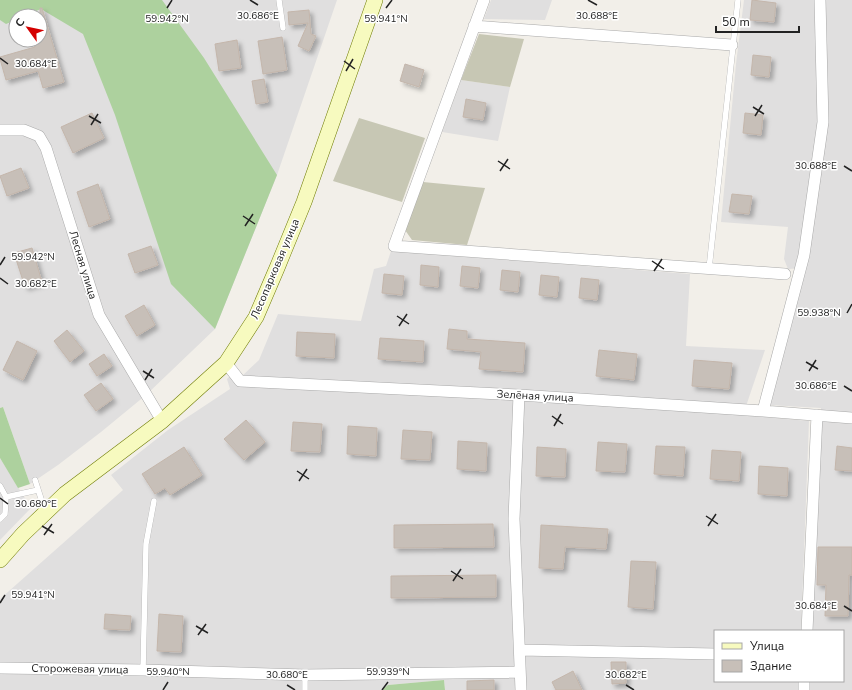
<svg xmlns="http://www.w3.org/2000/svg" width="852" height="690" viewBox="0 0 852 690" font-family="'Nunito Sans',sans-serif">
	<defs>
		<filter id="shadow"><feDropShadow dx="3.5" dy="3.5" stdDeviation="2" flood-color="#0004"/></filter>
	</defs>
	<rect width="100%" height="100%" fill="#f2efe9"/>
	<!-- residential -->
	<path fill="#e0dfdf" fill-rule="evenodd" d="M0,0H337L277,175L215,329L146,395L101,432L58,465L30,484L3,407L0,408ZM16,16H40V40H16Z
		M491,0H552L545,20L484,19Z
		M744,0H852V690H809V681H843V631H811L821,408L769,405L805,268L788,269L784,259L788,227L721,222L736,64Z
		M461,80L510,87L498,141L442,132Z
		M391,251L690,274L686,346L765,350L743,415L809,421L801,631H715V681H800L799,690H445L444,680L388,685L382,690H0V599L123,490L111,475L168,430L230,389L227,379L235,371L242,376L259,360L278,314L361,321L374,269L386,266Z
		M0,458L31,508L0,540Z"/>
	<!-- construction -->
	<path fill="#c7c7b4" d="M479,34L524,39L510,87L461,80Z
		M359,118L425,138L402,202L333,181Z
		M423,182L485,188L467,245L412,240L405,230Z"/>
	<!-- forest -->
	<path fill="#add19e" d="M0,0H162L204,58L277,175L215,329L171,284L115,115L83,34L41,9L24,16H16V20L6,24L0,20Z
		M3,407L30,484L18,488L0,458V408Z
		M444,680L445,690H382L388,685Z"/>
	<!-- building -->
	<path fill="#c7bfb8" stroke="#c4b6ab" filter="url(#shadow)" d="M752,0L776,3L774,22L750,20Z
		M40,8H42L64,82L43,88L38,71L6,80L0,59V57L35,47L33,40H40Z
		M309,10L311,34L316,36L309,51L298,46L308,23L289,25L288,12Z
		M282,37L287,70L263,74L258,41Z
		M237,40L241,68L219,71L215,44Z
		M753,55L771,57L769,77L751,75Z
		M405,64L424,70L419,87L400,81Z
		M264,79L268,102L256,104L252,81Z
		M466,99L486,103L483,120L463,117Z
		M92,113L104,138L73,153L61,127Z
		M745,113L763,115L761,135L743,133Z
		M21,168L29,188L7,196L0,176Z
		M98,184L110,219L89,227L77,192Z
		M732,194L752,196L749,214L729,212Z
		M151,246L158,265L135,273L128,254Z
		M32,248L42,282L25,287L14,253Z
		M421,265L439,267L438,287L420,285Z
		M462,266L480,268L478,288L460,286Z
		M502,270L520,272L518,292L500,290Z
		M384,274L404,276L402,295L382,293Z
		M541,275L559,277L557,297L539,295Z
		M581,278L599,280L597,300L579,298Z
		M144,305L155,325L137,336L125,316Z
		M449,329L467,331V339L525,343L523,372L479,369L481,352L447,349Z
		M67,330L84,351L70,362L54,341Z
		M297,332L335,334L334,358L296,356Z
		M380,338L424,341L423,362L378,359Z
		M17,341L37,351L23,380L3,370Z
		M599,350L637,354L634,380L596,376Z
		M104,354L112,366L97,376L89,364Z
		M694,360L732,363L729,389L692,386Z
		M101,383L113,399L96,411L84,395Z
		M246,420L265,442L244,460L224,439Z
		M293,422L322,424L320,452L291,451Z
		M348,426L377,428L376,456L347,454Z
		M403,430L432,432L430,460L401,459Z
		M458,441L487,443L486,471L457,469Z
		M598,442L627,444L625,472L596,471Z
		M656,446L685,447L683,476L654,474Z
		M837,446L852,448V471L835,470Z
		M184,447L202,475L170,495L165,488L155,494L142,474Z
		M537,447L566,449L565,477L536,476Z
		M712,450L741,452L739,481L710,479Z
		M759,466L788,468L787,496L758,494Z
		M493,524L494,547L394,548V525Z
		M541,525L608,529L606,549L565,547L563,569L539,568Z
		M818,547H852V575H849L848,616H825L826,585H817Z
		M631,561L656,562L653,609L628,607Z
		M496,575V597L391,598V576Z
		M105,614L131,616L130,630L104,629Z
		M159,614L183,616L181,652L157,651Z
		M611,662H626V683L612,684Z
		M573,671L582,690H556L552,682Z
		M494,680V690H467V681Z"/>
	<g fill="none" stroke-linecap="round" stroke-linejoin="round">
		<defs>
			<path id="lane" d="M279,0L283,28
				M709,269L738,0
				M35,480L45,511
				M0,486L6,497L38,490
				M0,519L5,514L6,497
				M143,670L146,544L154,501
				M305,675V690"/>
			<path id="street" d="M484,0L394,246L785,274
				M474,26L732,45
				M0,130H24L39,136L46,148L99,315L162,421
				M226,363L240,381L519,395L763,411L852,418
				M519,395L514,519L521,690
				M763,411L804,255L823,122L820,0
				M807,631L817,415
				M520,650L715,654
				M0,668L143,670L305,675L520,672
				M804,690V681"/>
			<path id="secondary" d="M0,560L23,534L65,494L162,421L226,363L256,317L277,268L304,202L375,0"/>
		</defs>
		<!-- lane casing -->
		<use href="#lane" stroke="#a9a9a9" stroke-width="6"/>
		<!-- street casing -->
		<use href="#street" stroke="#a9a9a9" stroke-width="12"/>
		<!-- secondary casing -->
		<use href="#secondary" stroke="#707d05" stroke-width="16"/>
		<!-- lane -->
		<use href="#lane" stroke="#fff" stroke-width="5.5"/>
		<!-- street -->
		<use href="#street" stroke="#fff" stroke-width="11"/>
		<!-- secondary -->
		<use href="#secondary" stroke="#f7fabf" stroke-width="15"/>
	</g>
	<!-- ticks -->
	<path fill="none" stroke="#222" stroke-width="1.5" d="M250,0L258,5M588,0L597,5M167,8L172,0M386,8L392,0M0,58L8,64M344,61L355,69M346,71L353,59M753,107L764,114M89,116L101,123M755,116L762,105M91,125L98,114M498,161L510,169M844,166L852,171M500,171L508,159M243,216L255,224M245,226L253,214M652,261L664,269M0,265L5,257M654,271L662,259M0,278L8,284M847,313L852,304M397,316L409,324M399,326L407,314M806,362L818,369M143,371L154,378M809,371L816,360M145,380L152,369M844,386L852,391M552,416L563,424M554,426L561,414M297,471L309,479M299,481L307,469M0,498L8,504M706,516L718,524M42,526L54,533M708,526L716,514M44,535L52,524M451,571L463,579M453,581L461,569M0,603L5,595M844,606L852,611M196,626L208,633M198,635L206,624M287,685L295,690M626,685L634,690M163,690L168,682M382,690L388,682"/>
	<g text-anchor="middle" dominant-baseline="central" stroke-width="3" stroke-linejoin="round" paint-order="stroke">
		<!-- street labels -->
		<g font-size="11" fill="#222" stroke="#fff">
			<text transform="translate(83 265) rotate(73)">Лесная улица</text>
			<text transform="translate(275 269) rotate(-67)">Лесопарковая улица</text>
			<text transform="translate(535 396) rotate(3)">Зелёная улица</text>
			<text transform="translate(80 669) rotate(1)">Сторожевая улица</text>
		</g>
	</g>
	<g font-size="10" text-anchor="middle" fill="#222" stroke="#fff" stroke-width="3" stroke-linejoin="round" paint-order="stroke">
		<text x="597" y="19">30.688°E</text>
		<text x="258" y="19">30.686°E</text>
		<text x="167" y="22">59.942°N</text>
		<text x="386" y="22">59.941°N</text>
		<text x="36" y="67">30.684°E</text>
		<text x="816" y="169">30.688°E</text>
		<text x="33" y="260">59.942°N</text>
		<text x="36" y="287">30.682°E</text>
		<text x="819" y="316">59.938°N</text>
		<text x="816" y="389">30.686°E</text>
		<text x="36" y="507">30.680°E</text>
		<text x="33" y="598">59.941°N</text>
		<text x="816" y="609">30.684°E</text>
		<text x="168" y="675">59.940°N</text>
		<text x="388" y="675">59.939°N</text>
		<text x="287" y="678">30.680°E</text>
		<text x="626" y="678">30.682°E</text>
	</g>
	<!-- legend -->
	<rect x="714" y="630" width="130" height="52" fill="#ffffff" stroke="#a7a7a7"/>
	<rect x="722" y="643" width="20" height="6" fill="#f7fabf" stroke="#a7a7a7"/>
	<text x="750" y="650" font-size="12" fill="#222222">Улица</text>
	<rect x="722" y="660" width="20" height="12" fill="#c7bfb8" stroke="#a7a7a7"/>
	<text x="750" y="670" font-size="12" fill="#222222">Здание</text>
	<!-- north arrow -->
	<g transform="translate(28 28) rotate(303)"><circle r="19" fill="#ffffff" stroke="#a7a7a7"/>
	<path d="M0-3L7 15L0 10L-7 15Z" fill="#d40000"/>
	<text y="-6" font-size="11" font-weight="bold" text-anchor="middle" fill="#222222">С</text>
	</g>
	<!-- scale -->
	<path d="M716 26v6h83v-6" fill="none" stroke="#222222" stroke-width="2"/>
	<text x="722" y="26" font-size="12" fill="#222222" stroke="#ffffff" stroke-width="3" paint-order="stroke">50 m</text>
</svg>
